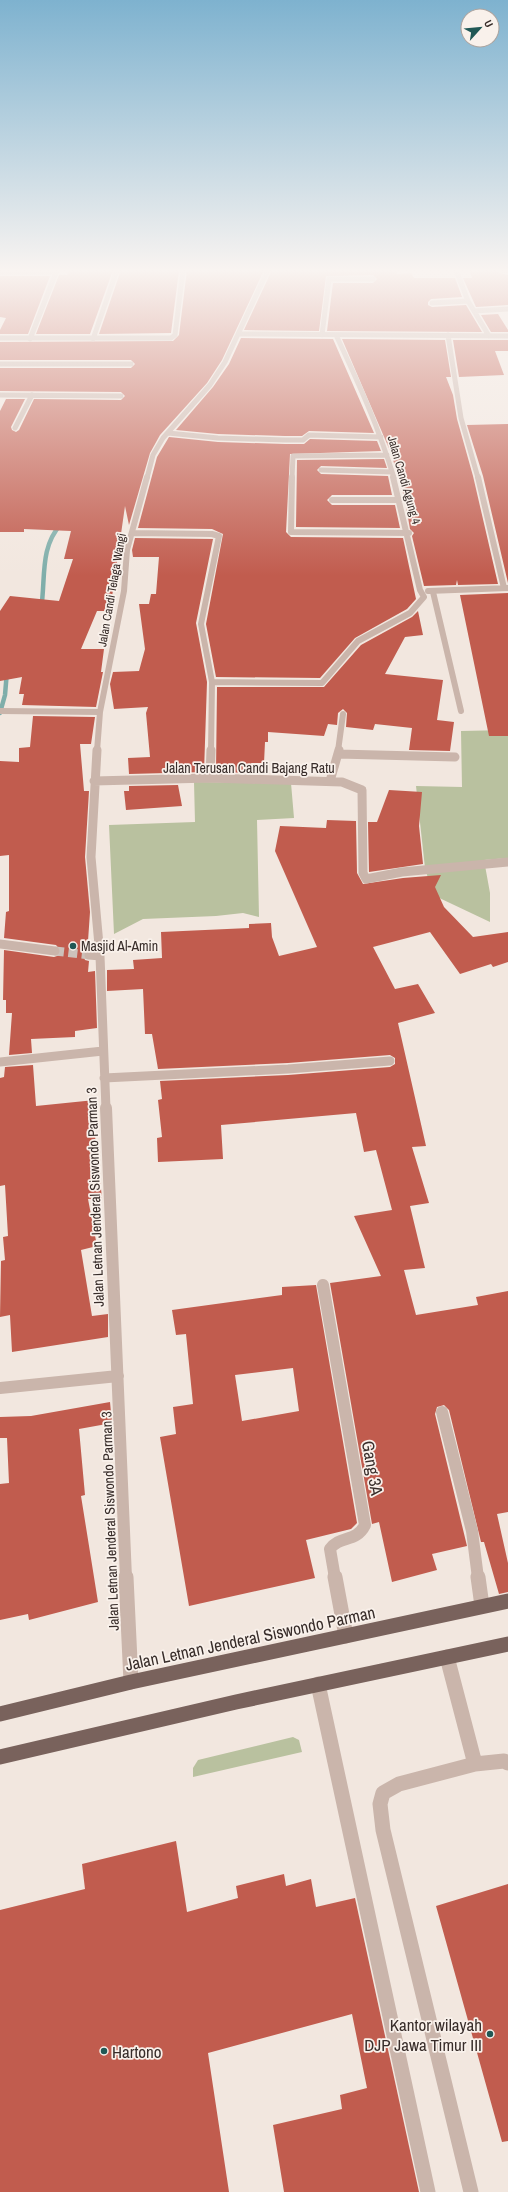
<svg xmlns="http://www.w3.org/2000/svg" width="508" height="2192" viewBox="0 0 508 2192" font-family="'Archivo Narrow',sans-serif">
	<rect width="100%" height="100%" fill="#f2e7df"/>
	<!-- green -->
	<path fill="#b9c19f" d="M508,730V858L484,860L490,893V922L433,895L425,868L416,786L462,787L461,731Z
		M194,782L291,783L294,818L257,820L259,917L243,913L216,916L143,919L114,934L109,825L195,822Z
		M293,1737L299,1740L302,1752L193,1777V1768L198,1760Z"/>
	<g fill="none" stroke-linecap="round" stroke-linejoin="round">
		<!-- stream -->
		<path stroke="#7faeaa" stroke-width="4.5" d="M41,609C46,580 39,548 61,524
			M0,713L5,695L7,671"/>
	</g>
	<!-- building -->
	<path fill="#c15c4e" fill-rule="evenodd" d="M69,270H113L90,334H36L59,275H67Z
		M121,270H179L171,333L99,334Z
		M187,270H264L222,360L207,383L160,435L150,453L129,525L125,506L110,611H97L81,649H104L101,672H103L96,707L22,705L24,694H19L22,677L0,681V611L10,596L59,601L73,559H64L71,531L24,529V532H0V411L6,399H25L11,427L12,430L16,432L19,430L34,399L121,400L125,396L121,392L0,391V368H131L135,364L131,360H0V342L173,341L179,335Z
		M272,270H396L397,274L411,273L414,278H455L462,297L431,299L428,302V305L432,307L466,305L482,332L327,331L333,283H373L377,279L373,275L326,276L319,331L244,330Z
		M469,270H498L500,273L508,275V305L476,307L463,278H472Z
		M0,276H50L28,334H0V330L6,318L0,317Z
		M498,314L508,330V332H491L481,315Z
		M241,338L333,339L374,433L309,431L302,436H285L218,434L176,430L213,387L229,364Z
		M342,339L445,340L451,377H446L453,395L457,419L473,476L498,584L458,585L457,580L456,585L424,586L412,536L414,533L410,529L405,500L391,453Z
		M453,340H508V351H495L504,375L459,377Z
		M508,424V583L483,476L467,425Z
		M169,437L218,442L285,444H304L310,439L377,441L381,451L290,454L286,532L291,537L403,538L416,599L407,609L355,638L320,678L216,677L206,624L223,534L212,529L138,528L157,457Z
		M384,459L387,468L321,466L317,470L321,474L388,476L392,495H332L327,500L332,505H395L400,528L296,527L297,460Z
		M135,538L213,539L196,623L207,682L204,772L129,774L128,758L150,757L146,713L148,707L114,709L110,684L113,672L139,671L145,649L139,604H149L151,594H156L159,557H133L132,550Z
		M508,593V736H489L460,595Z
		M418,611L423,635L405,637L385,674L443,680L437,720L454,722L450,751L409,750L412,728L375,724L373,730L346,727L347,713L343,709L338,713L337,725L328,724L324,736L268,732V742H265L264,763H251L253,773L216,772L217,687H324L361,645L412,617Z
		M33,716L95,717L91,744H80L84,791H89L85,857L90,912L88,941H90L89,949L84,951L83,955L85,960L89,961L88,972L95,971L97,1028L75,1031V1037L31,1039L32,1053L9,1055L12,1013H6V1000H3L4,950L54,957L60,955L61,951L56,945L4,938L6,912L9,911V855L0,856V761L19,762V748L30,747Z
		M178,785L182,806L126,810L124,791H129V786Z
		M389,790L422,792L419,826L423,864L369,872L368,822H377Z
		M327,820L356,821L357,873L363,884L403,878L441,875L435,887L444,907L473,937L508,932V962L493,967L491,964L460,974L430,932L373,947L395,989L418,984L435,1013L398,1023L426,1146L412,1147L429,1203L410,1206L425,1268L404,1270L416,1315L478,1305L476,1297L508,1291V1512L497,1514L508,1563V1592L499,1594L484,1542H481L449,1410L444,1405L437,1407L435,1414L467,1546L432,1554L437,1570L392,1582L379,1522L372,1524L330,1283L381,1276L354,1216L392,1210L376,1150L364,1152L356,1113L221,1125L223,1159L158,1162L157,1138L162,1137L158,1100L162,1099L160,1081L288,1075L390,1067L395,1064V1058L390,1055L288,1063L158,1069L152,1034H145L143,989L107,991V970L134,969L133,960L162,958L161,932L249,928V924L271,923L272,937L279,956L317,947L275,851L280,826L326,828Z
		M33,1065L36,1106L95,1100L97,1127H94L102,1198L88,1199L97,1246L81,1250L92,1316L108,1314V1337L12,1352L10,1315L0,1317L1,1261L5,1260L3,1237L8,1236L5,1185L0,1186V1078L4,1077L5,1067Z
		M316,1285L357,1523L351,1529L306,1540L315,1578L189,1606L160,1437L176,1434L173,1407L193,1404L186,1334L176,1335L172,1310L282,1295V1287ZM293,1368L299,1411L242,1421L235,1375Z
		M110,1402L112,1423L79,1429L85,1495L81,1496L98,1602L29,1620L28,1614L0,1620V1484L9,1483L7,1438H0V1417L31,1416Z
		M176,1841L187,1912L238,1898L236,1886L284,1874L286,1886L311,1879L316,1907L355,1898L419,2192H284L273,2125L342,2109L340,2095L367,2088L352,2014L208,2053L229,2192H0V1910L85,1889L82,1864Z
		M508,1884V2141L502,2142L436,1906Z"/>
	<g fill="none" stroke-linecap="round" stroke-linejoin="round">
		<!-- minor-tunnel -->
		<path stroke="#cdc2bb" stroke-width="9" stroke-dasharray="9 4.5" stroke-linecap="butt" d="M55,951L89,955"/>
		<!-- minor-far4 -->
		<path stroke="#cab5ab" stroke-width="5" d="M456,270L468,301L489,336
			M502,270L508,271
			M0,272H56
			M432,303L468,301
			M474,311L508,309
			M240,334L508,336
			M322,335L329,279H373
			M336,335C358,382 379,428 394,478
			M448,335L461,418L478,478
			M0,338H171L175,335L183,270
			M30,339L57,270
			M93,339L117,270
			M0,364H131
			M0,395L121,396
			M15,428L32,395
			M168,433L218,438L285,440H303L309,435L381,437
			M321,470L392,472
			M147,478L153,455L163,438L210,385L225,362L268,270
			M292,478L293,456L387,455"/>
		<!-- minor-far3 -->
		<path stroke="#cab5ab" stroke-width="6" d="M292,477L291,532L409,533
			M478,477L504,588
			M332,500H400
			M132,533L212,534L219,536L201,624L212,682L211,751
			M428,591L508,588
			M433,592L461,711
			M212,682L322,683L358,641L410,613L424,597L420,590L393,477
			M0,711L100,712
			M97,751L100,712L124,591L127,550L147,477
			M338,751L343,714"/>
		<!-- minor-far2 -->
		<path stroke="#cab5ab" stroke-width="9" d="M97,750L91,857L100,956L106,1109
			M338,754L455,757
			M210,778L211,750
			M94,781L210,778L342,782L362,790L363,873L366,879L402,872L508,862
			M330,781L339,750
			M0,944L55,951
			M89,955L100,956
			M0,1062L103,1051
			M104,1078L288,1069L390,1061"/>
		<!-- minor-far1 -->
		<path stroke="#cab5ab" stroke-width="12" d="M106,1108L126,1578
			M323,1285L365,1525C356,1543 340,1535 330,1549L335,1578
			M0,1388L118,1376
			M442,1412L472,1531L478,1578"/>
		<!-- minor -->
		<path stroke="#cab5ab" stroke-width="15" d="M126,1577L131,1682
			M335,1577L346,1636
			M478,1577L482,1606
			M447,1657L475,1764L399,1784L383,1793L380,1804L383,1830L471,2192
			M318,1684L428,2192
			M475,1764L504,1761L508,1763"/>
		<!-- major -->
		<path stroke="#79625c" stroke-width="15" d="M0,1714L131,1682L508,1601
			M0,1757L236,1702L508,1644"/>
	</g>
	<!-- sky -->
	<linearGradient id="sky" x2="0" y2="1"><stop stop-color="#7eb2cf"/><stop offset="0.47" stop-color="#f9f4f1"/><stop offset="1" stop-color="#f9f4f1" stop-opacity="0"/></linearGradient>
	<rect width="508" height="576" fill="url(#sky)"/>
	<!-- markers -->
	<g fill="#215855" stroke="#f9f1eb" stroke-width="1.5">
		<circle cx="73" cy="946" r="4"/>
		<circle cx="490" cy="2034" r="4"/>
		<circle cx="104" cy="2051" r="4"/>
	</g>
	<g text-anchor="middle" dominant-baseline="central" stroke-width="3.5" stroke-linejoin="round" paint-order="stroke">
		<!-- far-street labels -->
		<g font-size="12" fill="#382d2a" stroke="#f9f1eb">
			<text transform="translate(404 480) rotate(74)">Jalan Candi Agung 4</text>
			<text transform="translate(112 590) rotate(-80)">Jalan Candi Telaga Wangi</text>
		</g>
		<!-- street labels -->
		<g font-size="14" fill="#382d2a" stroke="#f9f1eb">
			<text x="249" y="768">Jalan Terusan Candi Bajang Ratu</text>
			<text transform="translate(95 1197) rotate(-92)">Jalan Letnan Jenderal Siswondo Parman 3</text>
			<text transform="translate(110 1521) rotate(-92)">Jalan Letnan Jenderal Siswondo Parman 3</text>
		</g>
		<!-- poi labels -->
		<g font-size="14" fill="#382d2a" stroke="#f9f1eb" text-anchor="start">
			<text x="81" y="946">Masjid Al-Amin</text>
		</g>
		<!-- near-street labels -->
		<g font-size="17" fill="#382d2a" stroke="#f9f1eb">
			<text transform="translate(373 1468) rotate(80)">Gang 3A</text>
			<text transform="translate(250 1638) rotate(-12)">Jalan Letnan Jenderal Siswondo Parman</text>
		</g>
		<!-- near-poi labels -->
		<g font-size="17" fill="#382d2a" stroke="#f9f1eb" text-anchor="end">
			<text x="482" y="2024">Kantor wilayah<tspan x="482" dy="20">DJP Jawa Timur III</tspan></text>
			<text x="112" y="2051" text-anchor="start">Hartono</text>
		</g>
	</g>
	<!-- north arrow -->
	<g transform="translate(480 28) rotate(63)"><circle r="19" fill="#f9f1eb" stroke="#aca39e"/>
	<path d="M0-3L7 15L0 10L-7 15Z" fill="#215855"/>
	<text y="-6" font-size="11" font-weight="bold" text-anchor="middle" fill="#382d2a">U</text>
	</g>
</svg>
